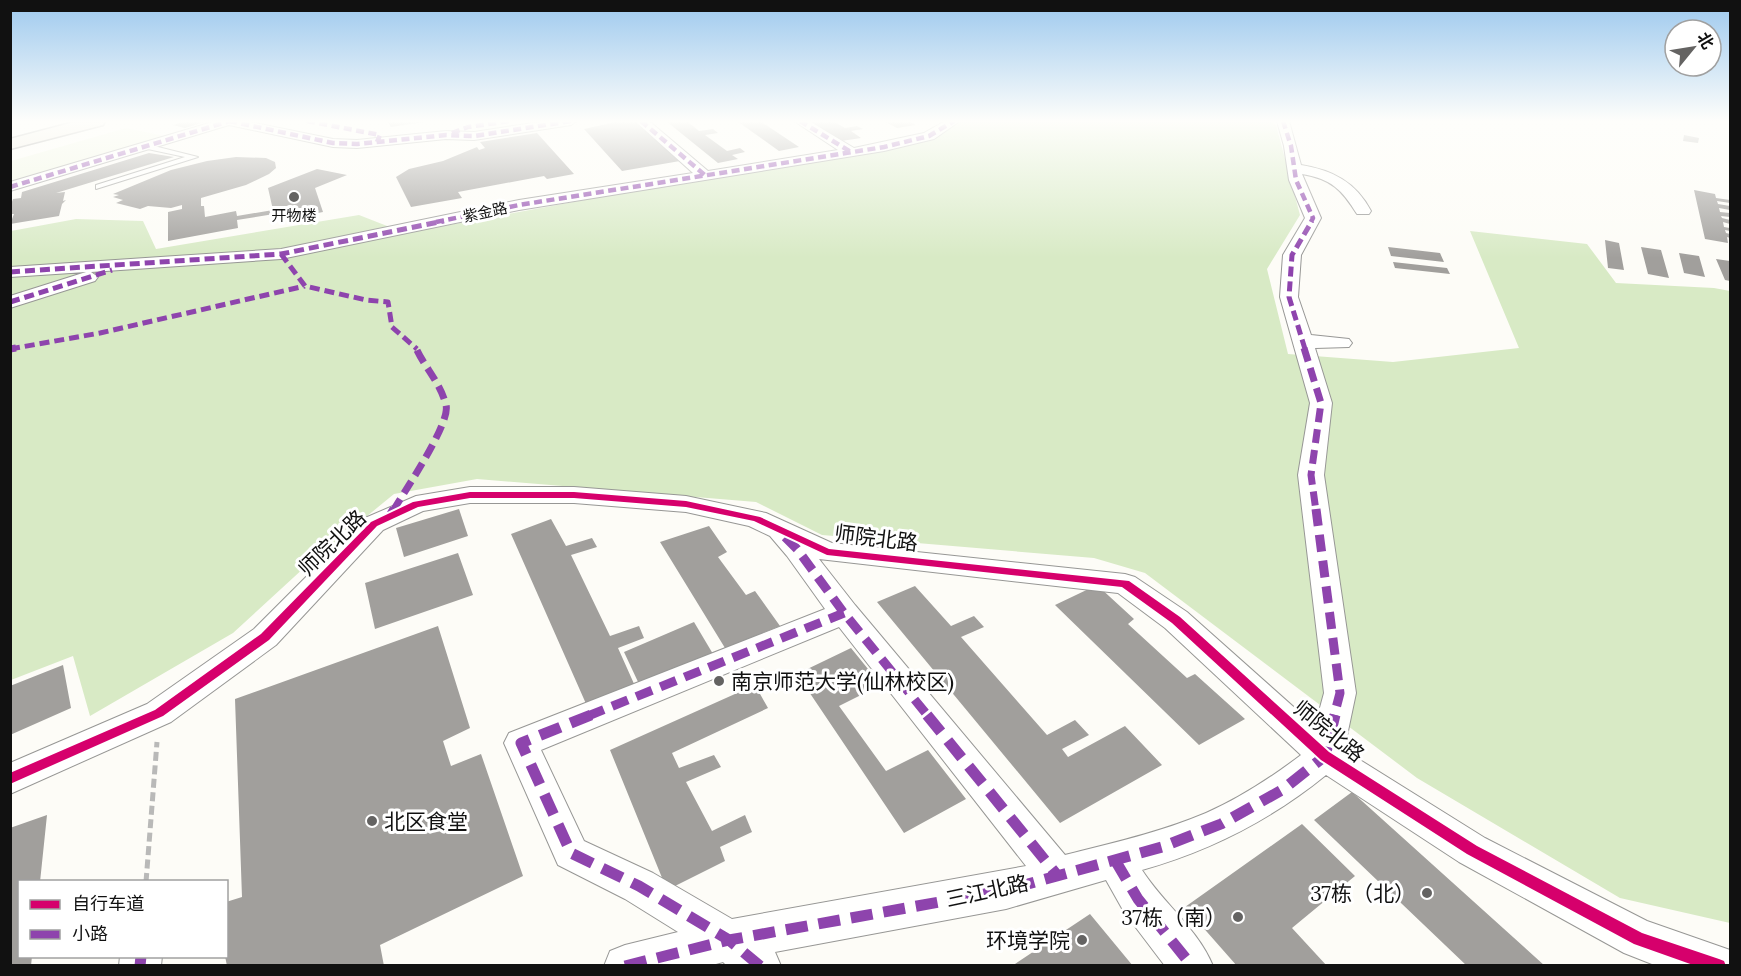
<svg xmlns="http://www.w3.org/2000/svg" width="1741" height="976" viewBox="0 0 1741 976" font-family="Lora,'Noto Sans SC',serif">
	<rect width="100%" height="100%" fill="#fdfcf7"/>
	<!-- forest -->
	<path fill="#d8eac5" d="M959,121H1269L1276,125L1300,215L1267,269L1288,354L1393,362L1519,348L1470,231L1587,244L1616,283L1714,288L1730,291V923L1620,898L1417,778L1145,573L1094,558L822,535L756,502L477,479L394,494L306,566L233,633L90,716L73,656L11,680V231L76,219L143,221L156,249L359,215L405,233L933,136Z"/>
	<!-- pitch -->
	<path fill="#f0f6e1" d="M126,128L164,136L11,183V161Z"/>
	<!-- building -->
	<path fill="#a19f9c" d="M186,121H205V122L185,128L173,125Z
		M387,121H424V122L391,127Z
		M620,121L637,122L680,161L622,171L584,129Z
		M666,121H687L699,131L713,129L718,133L705,135L727,151L740,148L745,152L732,155L738,159L718,163Z
		M737,121H760L799,147L779,151Z
		M810,121H833L845,128L857,126L863,129L851,131L861,138L841,141Z
		M884,121H909L916,125L897,128Z
		M537,133L574,174L547,179L544,176L458,192L462,198L411,207L396,177L409,169L443,161L477,147L479,150L485,148L480,142Z
		M1684,135L1699,138L1698,143L1683,141Z
		M149,153L174,157L56,193L65,192L63,201L66,200L62,204L59,216L10,224L14,214H10V207L13,199L21,198L22,192Z
		M236,157L266,158L275,162L276,168L269,174L246,185L201,198V206H204L205,217L236,211L237,216L273,210L268,188L317,169L347,175L315,188L323,212L276,221L274,214L237,220L238,228L168,241V212L182,209V205L171,208L148,206L140,209L116,203L123,200L113,197L119,195L113,194L171,170L207,161Z
		M1694,190L1715,194L1716,198L1730,200V203L1717,201L1718,204L1730,206V210L1719,208L1720,212L1730,213V217L1721,216L1722,218L1730,220V224L1723,222L1724,227L1730,228V231L1725,230L1726,233L1730,234V238L1727,237L1728,243L1705,239Z
		M1605,240L1619,243L1624,270L1608,268Z
		M1388,247L1440,253L1444,262L1391,256Z
		M1641,247L1661,250L1669,278L1648,274Z
		M1679,253L1699,256L1705,277L1684,273Z
		M1716,259L1730,261V281L1725,280Z
		M1393,262L1447,268L1450,274L1395,268Z
		M459,509L468,536L404,557L396,528Z
		M551,519L566,546L592,538L597,547L571,555L610,636L639,626L644,638L618,648L635,686L587,706L511,534Z
		M709,526L727,552L718,557L746,595L755,591L780,626L725,648L660,542Z
		M458,553L473,595L375,629L365,583Z
		M1097,585L1134,619L1128,624L1187,678L1195,674L1245,719L1199,745L1055,605Z
		M915,586L951,626L974,616L984,627L961,637L1047,735L1075,720L1089,735L1062,749L1068,757L1125,726L1162,765L1060,823L877,602Z
		M694,622L713,654L639,684L624,652Z
		M438,626L470,728L443,741L451,766L481,754L523,876L380,945L384,966H227L225,956H226V902L242,897L235,699Z
		M851,648L881,685L839,706L886,771L928,750L966,799L904,833L797,674Z
		M63,665L71,708L10,735V686Z
		M755,685L768,708L672,753L679,768L714,755L721,767L686,782L712,831L745,815L752,832L720,847L725,861L667,890L610,750Z
		M1352,792L1545,966H1467L1314,820Z
		M47,815L40,882H20V956H32L31,966H10V828Z
		M1302,824L1355,876L1292,928L1327,966H1237L1185,907Z
		M1090,914L1133,966H1012Z"/>
	<g fill="none" stroke-linecap="round" stroke-linejoin="round">
		<defs>
			<path id="service" d="M146,144L198,157L96,189V185L185,157L143,148V144Z"/>
			<path id="minor" d="M216,121H246L333,139L357,140L446,131L474,132L546,121H577L571,125L474,140L446,139L357,148L333,147L229,125L10,191V182Z
				M635,121H649L708,171L838,150L794,121H809L854,148L924,133L945,121H960L934,139L884,151L519,210L281,259L91,272L98,277L95,281L10,308V296L86,272L10,277V267L281,249L519,200L693,173Z
				M1277,121H1289L1301,165C1332,170 1356,182 1371,211L1369,214H1357C1342,190 1332,179 1302,174L1321,218L1301,255L1298,297L1311,335L1349,339L1352,343L1349,347L1315,348L1332,403L1324,475L1356,693L1344,750L1485,838L1647,921L1730,950V966H1657L1624,953L1459,862L1326,775C1272,819 1210,851 1142,870C1163,903 1198,929 1213,966H1165L1124,912L1106,880L1006,909L775,952L781,966H727L723,962L709,966H604L610,951L625,945L678,932L625,899L558,865L504,743L509,733L825,609L787,556L770,536L749,526L686,512L574,503H470L423,511L383,530L276,645L171,722L10,794V763L147,704L254,629L365,518L416,496L470,487H574L686,496L766,513L832,543L1125,574L1135,577L1187,612L1315,726L1324,693L1298,475L1310,403L1280,297L1283,255L1305,218L1289,180L1284,146ZM819,559L1118,593L1165,628L1301,755C1272,777 1240,798 1206,813C1161,832 1113,843 1065,855L855,605ZM839,627L1026,866L732,919L653,873L584,841L541,750Z
				M120,956H162L161,966H119Z"/>
			<path id="primary" d="M78,121H105L103,125L10,149V139Z"/>
		</defs>
		<!-- service casing -->
		<use href="#service" stroke="#979795" stroke-width="2"/>
		<!-- minor casing -->
		<use href="#minor" stroke="#979795" stroke-width="2"/>
		<!-- primary casing -->
		<use href="#primary" stroke="#858482" stroke-width="3"/>
		<!-- path -->
		<path stroke="#b9b9b8" stroke-width="5" stroke-dasharray="9 4.5" stroke-linecap="butt" d="M146,882L157,742"/>
		<!-- service -->
		<use href="#service" fill="#fffffe" fill-rule="evenodd"/>
		<!-- minor -->
		<use href="#minor" fill="#fffffe" fill-rule="evenodd"/>
		<!-- primary -->
		<use href="#primary" fill="#ede9dc" fill-rule="evenodd"/>
		<!-- quiet-far4 -->
		<path stroke="#8e44ad" stroke-width="4.5" stroke-dasharray="8 4.5" stroke-linecap="butt" d="M229,121L333,143L357,144L446,135L474,136L571,121
			M307,121L380,135L377,142
			M641,121L706,176
			M800,121L851,152
			M1283,121L1291,146L1296,180L1313,218L1311,222
			M452,133L468,127L510,121
			M10,187L230,121
			M436,222L519,205L884,147L929,136L954,121"/>
		<!-- quiet-far3 -->
		<path stroke="#8e44ad" stroke-width="5" stroke-dasharray="10 5" stroke-linecap="butt" d="M281,254L305,286L366,300L388,302L392,327L417,349
			M10,272L281,254L444,221
			M10,302L112,270
			M10,349L100,333L305,286
			M1305,349L1289,297L1292,255L1312,221"/>
		<!-- quiet-far2 -->
		<path stroke="#8e44ad" stroke-width="7" stroke-dasharray="14 7" stroke-linecap="butt" d="M1304,348L1321,403L1311,475L1316,511
			M10,349L16,348
			M393,511C404,492 451,423 446,405C440,382 425,368 416,348"/>
		<!-- quiet-far1 -->
		<path stroke="#8e44ad" stroke-width="9" stroke-dasharray="17 9" stroke-linecap="butt" d="M1316,509L1340,693L1334,716
			M391,514L394,509
			M785,537L797,549L844,613L928,716
			M588,716L844,613"/>
		<!-- quiet -->
		<path stroke="#8e44ad" stroke-width="11" stroke-dasharray="22 11" stroke-linecap="butt" d="M591,715L521,743L571,853L639,886L729,940L760,966
			M927,715L1057,875
			M1115,860L1138,899L1192,966
			M140,966L141,956
			M625,966L729,940L1006,890L1162,847L1221,824L1282,790L1325,756L1335,715"/>
		<defs>
			<path id="cycleway" d="M470,492H574L686,501L760,517L829,549L1129,581L1180,617L1329,752L1477,846L1642,933L1719,959L1724,961L1726,966H1696L1634,944L1467,854L1321,760L1172,623L1122,587L827,555L754,521L686,507L574,498H470L418,507L377,526L269,640L163,716L10,784V773L155,710L261,634L371,522L413,502Z"/>
		</defs>
		<!-- cycleway casing -->
		<use href="#cycleway" stroke="#fff" stroke-width="4"/>
		<!-- cycleway -->
		<use href="#cycleway" fill="#d6006c" fill-rule="evenodd"/>
	</g>
	<!-- sky -->
	<linearGradient id="sky" x2="0" y2="1"><stop stop-color="#9dc9ee"/><stop offset="0.47" stop-color="#fefefb"/><stop offset="1" stop-color="#fefefb" stop-opacity="0"/></linearGradient>
	<rect width="1741" height="258" fill="url(#sky)"/>
	<!-- markers -->
	<g fill="#646362" stroke="#fff" stroke-width="2">
		<circle cx="294" cy="197" r="6"/>
		<circle cx="719" cy="681" r="6"/>
		<circle cx="372" cy="821" r="6"/>
		<circle cx="1427" cy="893" r="6"/>
		<circle cx="1238" cy="917" r="6"/>
		<circle cx="1082" cy="940" r="6"/>
	</g>
	<g text-anchor="middle" dominant-baseline="central" stroke-width="6" stroke-linejoin="round" paint-order="stroke">
		<!-- far-street labels -->
		<g font-size="15" fill="#111" stroke="#fff">
			<text transform="translate(485 212) rotate(-12)">紫金路</text>
		</g>
		<!-- far-poi labels -->
		<g font-size="15" fill="#111" stroke="#fff">
			<text x="294" y="215">开物楼</text>
		</g>
		<!-- near-street labels -->
		<g font-size="21" fill="#111" stroke="#fff">
			<text transform="translate(876 538) rotate(7)">师院北路</text>
			<text transform="translate(332 543) rotate(-44)">师院北路</text>
			<text transform="translate(1329 731) rotate(39)">师院北路</text>
			<text transform="translate(987 891) rotate(-12)">三江北路</text>
		</g>
		<!-- near-poi labels -->
		<g font-size="21" fill="#111" stroke="#fff" text-anchor="end">
			<text x="731" y="681" text-anchor="start">南京师范大学(仙林校区)</text>
			<text x="384" y="821" text-anchor="start">北区食堂</text>
			<text x="1415" y="893">37栋（北）</text>
			<text x="1226" y="917">37栋（南）</text>
			<text x="1070" y="940">环境学院</text>
		</g>
	</g>
	<!-- border -->
	<rect width="1741" height="976" fill="none" stroke="#111111" stroke-width="24"/>
	<!-- legend -->
	<rect x="18" y="880" width="210" height="78" fill="#ffffff" stroke="#a0a0a0" stroke-width="1.5"/>
	<rect x="30" y="900" width="30" height="9" fill="#d6006c" stroke="#a0a0a0" stroke-width="1.5"/>
	<text x="72" y="910" font-size="18" fill="#111111">自行车道</text>
	<rect x="30" y="930" width="30" height="9" fill="#8e44ad" stroke="#a0a0a0" stroke-width="1.5"/>
	<text x="72" y="940" font-size="18" fill="#111111">小路</text>
	<!-- north arrow -->
	<g transform="translate(1693 48) rotate(60)"><circle r="28" fill="#ffffff" stroke="#a0a0a0" stroke-width="1.5"/>
	<path d="M0-4.5L10 22L0 15L-10 22Z" fill="#646362"/>
	<text y="-9" font-size="16" font-weight="bold" text-anchor="middle" fill="#111111">北</text>
	</g>
</svg>
